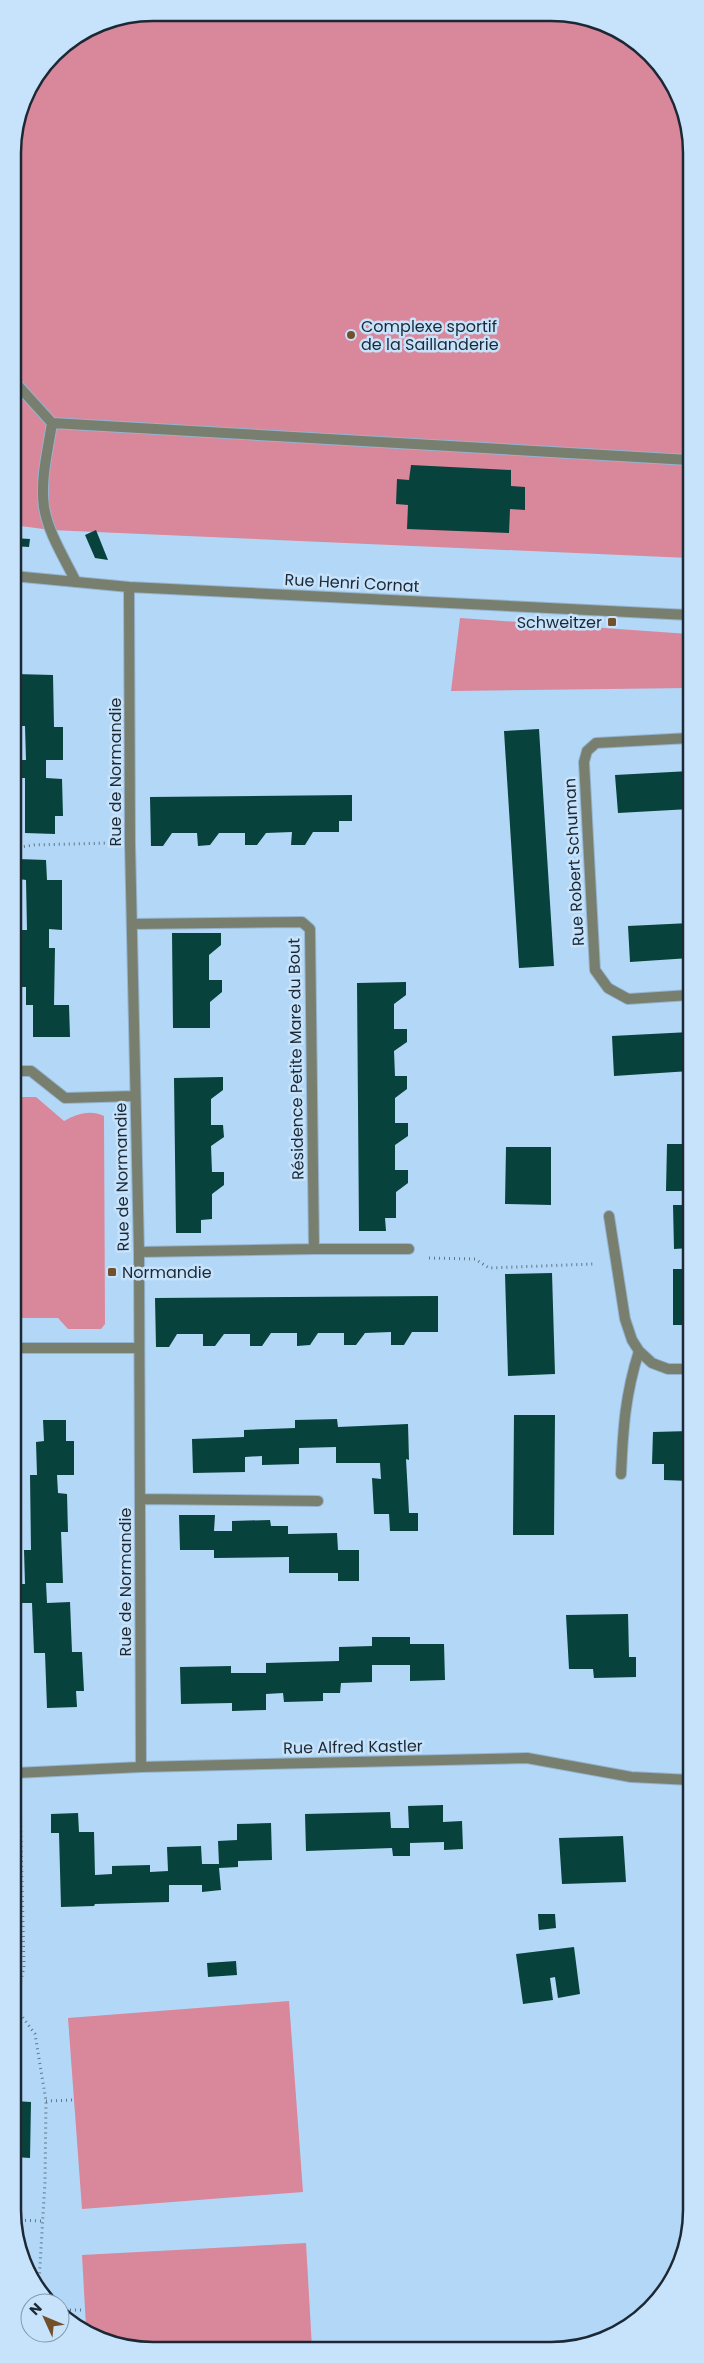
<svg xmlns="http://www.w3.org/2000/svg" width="704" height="2363" viewBox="0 0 704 2363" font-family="Poppins,sans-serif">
	<rect width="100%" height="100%" fill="#b3d7f6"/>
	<!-- green -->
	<path fill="#d9879b" d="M154,13L578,15L650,54L689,126V558L51,530L13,525V145L27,91L54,54L100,23Z
		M460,618L689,634V688L451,691Z
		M14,1097H36L64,1121C76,1114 90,1109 104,1116L105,1324L101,1329H68L58,1318H14Z
		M289,2001L303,2192L82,2209L68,2018Z
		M306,2243L312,2348H126L86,2326L82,2255Z"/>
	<!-- building -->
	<path fill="#07423c" d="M411,465L511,470V486L525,487V510L510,509L509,533L407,529L408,505L396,504L397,479L409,480Z
		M96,530L108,560L95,558L85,535Z
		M13,538L30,539L29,547L13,546Z
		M16,674L53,675L54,727H63V760H46V778L62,779L63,816H55V834L25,833V778H18V760H26L25,726H18Z
		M539,729L554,966L519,968L504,731Z
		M690,771V809L618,813L615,775Z
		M352,795V821H339V832H313L305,845H291L292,832L266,833L257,845H245V833H219L210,845L198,846L197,833H172L163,846H151L150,797Z
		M18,859L46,860L47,880H62V930L49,929V948H55L54,1005H69L70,1037H33V1005H26V987H20L18,930H27L26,880L19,879Z
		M690,923V958L630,962L628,926Z
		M172,933H221V945L209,955V980H222V992L210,1002V1028H173Z
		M406,982V995L394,1004V1029H407V1042L394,1051L395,1076H407V1089L395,1098V1123H408V1136L395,1145V1170H408V1183L396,1192V1218H385L386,1231H359L357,983Z
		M690,1032V1071L614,1076L612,1036Z
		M223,1077V1090L211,1099V1125H223L224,1137L211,1146L212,1172H224V1185L212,1194V1219L201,1220V1233H176L174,1078Z
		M667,1144H690V1191H666Z
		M506,1147H551V1205L505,1204Z
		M673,1205H690V1248L674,1249Z
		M673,1269H690V1325H673Z
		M552,1273L555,1374L508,1376L505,1274Z
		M438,1296V1332H412L404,1345H391V1332L365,1333L356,1345H344V1333H318L310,1345L297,1346V1333H271L262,1346H250V1334H224L215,1346H203V1334H177L169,1347H156L155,1298Z
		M14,1368H18V1404H14Z
		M514,1415H555L554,1535H513Z
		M337,1419L338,1427L408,1424L409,1460L406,1459L409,1513H418V1531H390L389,1514H374L372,1478L381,1479L380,1463H336V1447L299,1448V1464L262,1465V1456L245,1457V1472L193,1473L192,1439L244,1437V1430L295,1428V1420Z
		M43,1420H66V1441H74V1475H57L58,1493L67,1494L68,1532H61L63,1583H46L47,1603L70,1602L72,1652H82L84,1691H76L77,1707L47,1708L45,1653H34L32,1603H19L18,1584H25L24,1550H31L30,1475H37L36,1442L44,1441Z
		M690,1431V1481L664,1480V1464H652L653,1432Z
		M179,1515H215L214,1531H232V1521L270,1520L271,1526H288V1534L337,1533L338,1550H359V1581H338V1573H289V1557L214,1558V1550H180Z
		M628,1614L629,1657H636V1677L594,1678L593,1669H569L566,1615Z
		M372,1637H410V1644H444L445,1680L410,1681V1665H372V1682L341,1683L340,1693H323V1701L284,1702L283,1693L266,1694V1710L232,1711V1703L181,1704L180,1667L231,1666V1673H266V1663L339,1661V1647L372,1646Z
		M443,1805V1822L462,1821L463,1849L444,1850V1842L410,1843V1856H393L392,1848L306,1851L305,1814L390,1812L391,1828H409L408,1806Z
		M78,1813L79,1832H94L95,1875L112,1874V1866L150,1865V1872L168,1871L167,1847L201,1846L202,1864H219L218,1841L237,1840V1824L271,1823L272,1860L238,1861V1867L219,1868L221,1890L202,1892V1885H169V1902L95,1904L94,1906L61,1907L59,1833H51V1814Z
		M623,1836L626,1882L562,1884L559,1838Z
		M538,1914H555L556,1928L539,1930Z
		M574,1947L580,1994L558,1998L555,1977L550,1978L553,2000L523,2004L516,1954Z
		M236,1961L237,1975L208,1977L207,1963Z
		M15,2101L31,2102L30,2158L15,2157Z"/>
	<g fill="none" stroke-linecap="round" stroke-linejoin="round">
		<defs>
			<path id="service" d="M13,380L52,423
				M76,582C65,559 48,533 44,507C40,480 48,450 52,423L689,460"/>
			<path id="minor" d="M13,576L129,587L689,615
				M129,587L130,843L139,1252L141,1767
				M690,738L596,743L587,751L584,762L595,970L608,988L628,999L690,995
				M132,924L302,922L310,929L314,1249L139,1252
				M14,1071H31L65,1098L135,1096
				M609,1216L625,1319L632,1340L639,1351L652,1363L668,1369H690
				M314,1249H409
				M14,1348H139
				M621,1474C623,1429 625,1395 639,1351
				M140,1499L318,1501
				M15,1773L141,1767L527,1758L631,1777L691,1780"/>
		</defs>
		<!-- service casing -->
		<use href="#service" stroke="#95b4cf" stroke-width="12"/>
		<!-- minor casing -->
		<use href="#minor" stroke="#95b4cf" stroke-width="12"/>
		<!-- path -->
		<path stroke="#60778c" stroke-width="3" stroke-dasharray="1 4" stroke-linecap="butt" d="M14,848L34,845L109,843
			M429,1258L475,1259L489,1268L593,1264
			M20,1796L24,1967L15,2007L35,2034L46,2101L45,2182L39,2282
			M46,2101L74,2100
			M15,2220L43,2221
			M60,2310H85"/>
		<!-- service -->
		<use href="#service" stroke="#787f6e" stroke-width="10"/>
		<!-- minor -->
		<use href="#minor" stroke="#787f6e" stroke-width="10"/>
	</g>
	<!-- markers -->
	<g fill="#734f2a" stroke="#c7e3fc" stroke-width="2">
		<circle cx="351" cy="335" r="5"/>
		<rect x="607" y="617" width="10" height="10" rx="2.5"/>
		<rect x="107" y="1267" width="10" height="10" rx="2.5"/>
	</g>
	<g text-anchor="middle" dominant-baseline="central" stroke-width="5" stroke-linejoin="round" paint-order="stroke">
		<!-- poi labels -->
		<g font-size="16" fill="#1c2935" stroke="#c7e3fc" text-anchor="start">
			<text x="361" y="326">Complexe sportif<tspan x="361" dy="18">de la Saillanderie</tspan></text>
			<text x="602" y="622" text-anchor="end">Schweitzer</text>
			<text x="122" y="1272">Normandie</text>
		</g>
		<!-- street labels -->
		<g font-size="16" fill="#1c2935" stroke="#c7e3fc">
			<text transform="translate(352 583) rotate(3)">Rue Henri Cornat</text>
			<text transform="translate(115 772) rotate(-90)">Rue de Normandie</text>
			<text transform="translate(574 862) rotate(-93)">Rue Robert Schuman</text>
			<text transform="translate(296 1059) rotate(-91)">Résidence Petite Mare du Bout</text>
			<text transform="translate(122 1177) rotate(-91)">Rue de Normandie</text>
			<text transform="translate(125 1582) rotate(-90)">Rue de Normandie</text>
			<text transform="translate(353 1747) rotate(-1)">Rue Alfred Kastler</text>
		</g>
	</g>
	<!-- crop -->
	<path d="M0 0H704V2363H0ZM153 21H551A132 132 0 0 1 683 153V2210A132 132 0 0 1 551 2342H153A132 132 0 0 1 21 2210V153A132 132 0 0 1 153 21Z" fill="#c7e3fc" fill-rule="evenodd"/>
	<path fill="none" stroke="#1c2935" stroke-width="2.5" d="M153 21H551A132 132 0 0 1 683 153V2210A132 132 0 0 1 551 2342H153A132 132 0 0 1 21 2210V153A132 132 0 0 1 153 21Z"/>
	<!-- north arrow -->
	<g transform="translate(45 2318) rotate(314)"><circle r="24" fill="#c7e3fc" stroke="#8399ac"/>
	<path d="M0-4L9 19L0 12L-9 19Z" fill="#734f2a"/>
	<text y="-8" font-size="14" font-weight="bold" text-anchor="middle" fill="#1c2935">N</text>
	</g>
</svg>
